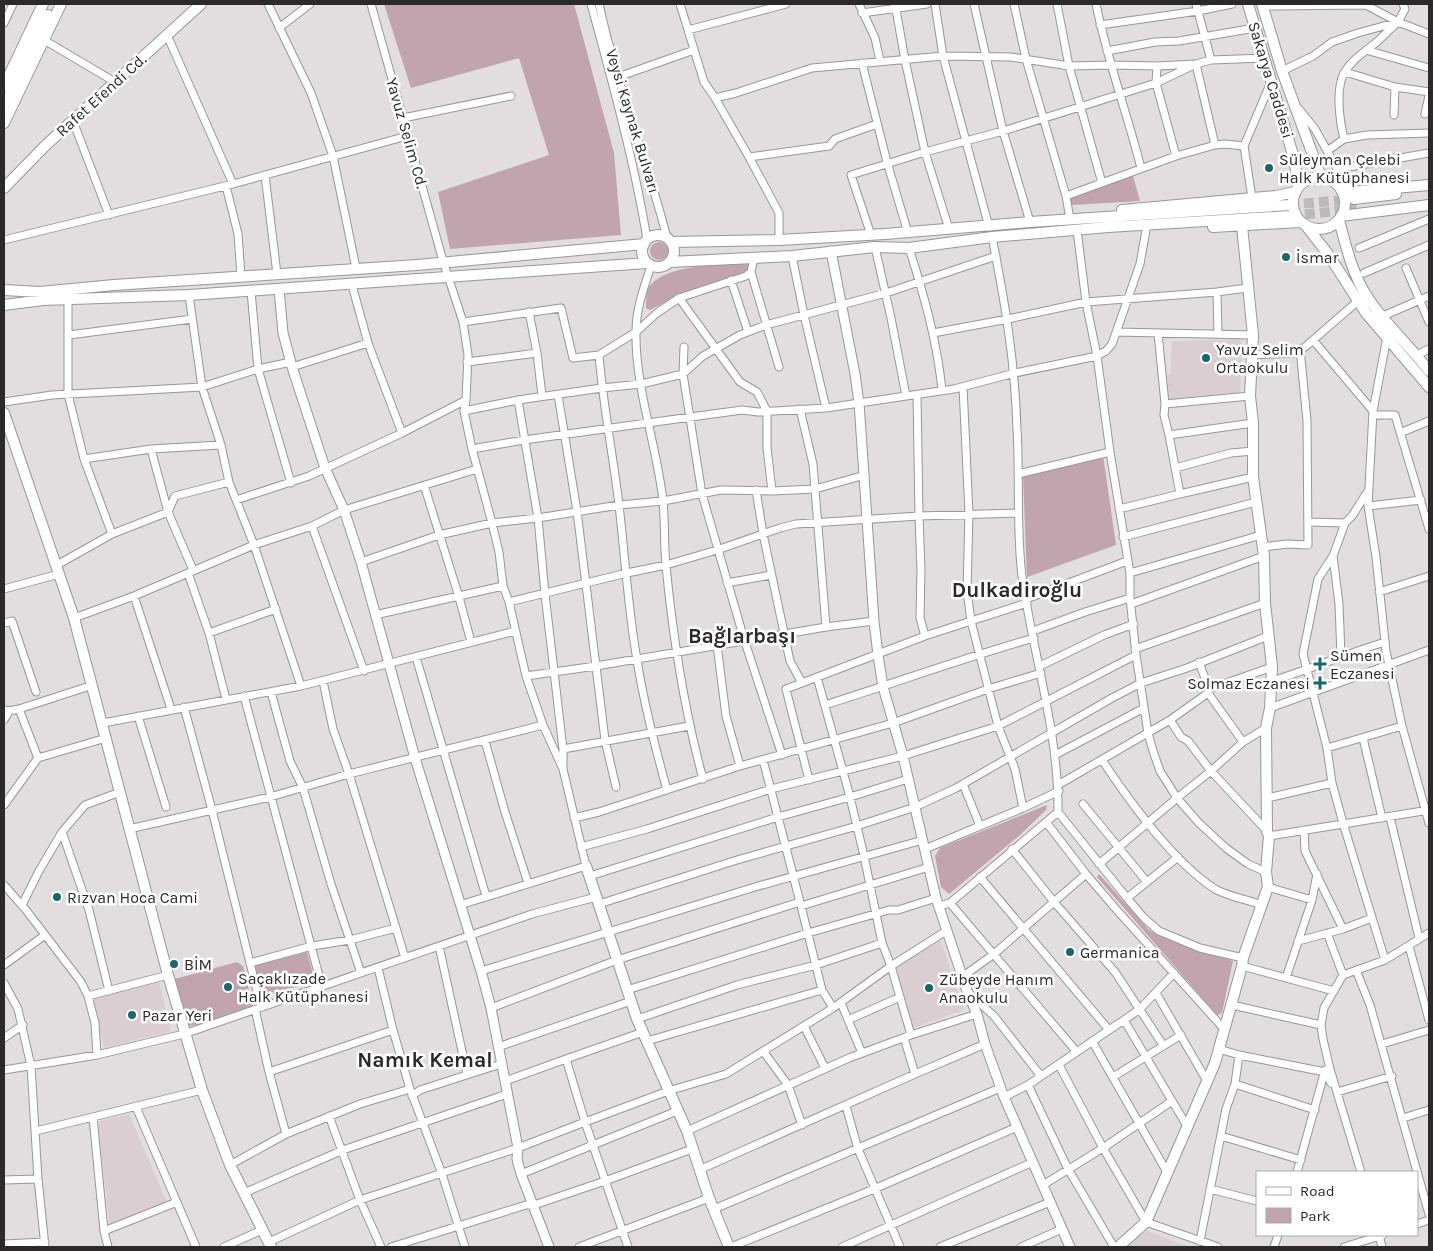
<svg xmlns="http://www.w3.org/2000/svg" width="1433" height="1251" viewBox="0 0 1433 1251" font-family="Karla,sans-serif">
	<rect width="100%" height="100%" fill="#e2ddde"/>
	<!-- built -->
	<path fill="#dbced2" d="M1242,339L1240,394L1167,402L1164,377L1170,374L1172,342L1176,341Z
		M941,941L964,1010L913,1028L895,966Z
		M159,982L171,1031L104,1048L92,999Z
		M129,1114L168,1204L110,1227L98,1127L100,1121Z
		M1147,1231L1190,1247H1125Z"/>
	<!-- green -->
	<path fill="#c1a4ae" d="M384,4H574L614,153L621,235L450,249L438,192L549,155L519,58L411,88Z
		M1133,176L1140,201L1072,205L1070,202V198Z
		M650 251a9 9 0 1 1 18 0a9 9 0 1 1-18 0Z
		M749,262V271L683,293L650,310L646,308C646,303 646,297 647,292C656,264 724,264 749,262Z
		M1103,455L1116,545L1027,577L1023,477Z
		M1047,805L1046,810L1021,834L949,894L941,887L935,856L940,848Z
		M1099,874L1148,929L1159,936L1190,948L1233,961L1222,1013L1217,1015L1097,877Z
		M307,952L315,981L263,997L254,966Z
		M237,962L243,966L253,1007L204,1024L188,1026L184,1022L175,979Z"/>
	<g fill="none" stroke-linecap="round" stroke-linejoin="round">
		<!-- secondary-tunnel -->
		<path stroke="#bdb9ba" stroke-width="10" stroke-dasharray="10 5" stroke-linecap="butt" d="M1289,205L1354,199
			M1290,216L1357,209"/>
		<defs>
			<path id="minor" d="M268,4L311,93L333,156L356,268
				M591,4C612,81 634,160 647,239
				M599,4C616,83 647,159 667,238
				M680,4L704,82L715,98L749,157L779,213V240
				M859,4L875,38L880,61
				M895,4L905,60L925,152L949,229
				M935,4L943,56L989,227
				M974,4L1003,131L1030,222
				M1014,4L1026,59L1066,196L1070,219
				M1057,4L1069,66L1102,183
				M1096,4C1107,59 1127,113 1141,168
				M1196,4L1211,60
				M1364,4L1398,22L1405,9L1403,4
				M1262,6L1366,5
				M862,13L927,4
				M4,23L13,4
				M1100,25L1198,11L1232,4
				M279,28L310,4
				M688,30L786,4
				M167,35L233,184
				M44,40L115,82
				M1366,50L1429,68
				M1107,51L1155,42L1179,41L1255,28
				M862,63L887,162L908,233
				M1157,66L1156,83L1176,156
				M1282,71L1313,56L1332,42L1358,33L1398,22L1429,34
				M1345,72L1395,87L1429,92
				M618,77L694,50
				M715,98L736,93L812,68L943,56L1011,57L1069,66L1112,65L1157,66L1196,64L1211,60L1265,58
				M1299,109L1315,129L1350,192
				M1425,114L1429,96
				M1394,115L1395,87
				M403,118L511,96
				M73,121L109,215
				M1344,139L1367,135L1429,133
				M1327,151L1344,139C1340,122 1335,90 1344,73C1352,59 1366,51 1378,41C1384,35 1391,28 1398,22
				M749,157L829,146L835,139L877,124
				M1337,169L1429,153
				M265,175L277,274
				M226,186L238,234L241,276
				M1066,196L1176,156L1215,145L1225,144L1244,146
				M1255,201L1252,198L1244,146L1271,82
				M1077,230L1086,302L1097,356L1110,452L1130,573V598L1136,655L1148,733L1153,751L1160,771L1177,798L1199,823L1226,848L1248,864L1266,872
				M871,235L851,175L925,152L1003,131L1156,83L1196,64L1215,145
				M4,240L233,184L407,136
				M909,248C924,295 937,341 942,390
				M1359,248L1429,219
				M792,256L804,315L826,408
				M651,266C644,287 636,309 636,332C635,388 657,446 663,501C665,523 664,544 666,566C673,638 684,709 703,779
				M1406,268L1429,322
				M751,272L779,367
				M1364,273L1429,245
				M731,280L748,332
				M352,285L368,343L402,433
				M251,291L258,369L291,483
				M1217,292L1218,334
				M189,295L202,387L221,445L229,482L254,545L301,686
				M679,298L740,382L757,392L767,411V448L772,491
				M68,299V394L84,459L112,534
				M529,312L537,353L542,396
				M1383,316L1429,296
				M463,322L561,308L573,358L599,355L636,332L657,313L679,298L746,276L751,272L754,258
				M1116,332L1253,335
				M933,333L1008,319L1086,302L1217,292L1247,288
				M69,335L192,319
				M1387,337L1373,411L1368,506L1376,557L1386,651L1402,726L1429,823
				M1313,340L1373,411
				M684,347L683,374L702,494L744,639L782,755
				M599,355C603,405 613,455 619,505C625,557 628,609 637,660C644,704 655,747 667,790
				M1252,355L1294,353L1305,347L1358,301
				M1417,355L1429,349
				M467,362L537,353
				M292,367L368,343
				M558,395L577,511L605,740L616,787
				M906,396L954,389L1015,373L1097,356L1106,351L1112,344L1140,264L1146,230
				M518,400L538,518L545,594L563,749
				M4,402L52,395L202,387L258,369L291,362
				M1165,404L1250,396
				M464,411L518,400L602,388L641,384L683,374L703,356L740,335L766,325L886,293L996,256
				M1374,415H1395L1429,529
				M1400,433L1429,421
				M1169,435L1253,423
				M151,449L168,512L193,570
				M472,449L524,440L742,410L758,412L826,408L906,396L891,318L875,247
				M84,459L151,449L221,445
				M1175,468L1231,453L1253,451
				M1018,474L1110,452
				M424,485L459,597L471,642
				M756,490L763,534L790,661L802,683
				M1368,491L1352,516L1345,523L1333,556L1318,579L1303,654L1327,748L1332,783L1343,823L1385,960
				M1180,494L1253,477
				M236,500L309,476L402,433L466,400L468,355L463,322L443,261L371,4
				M1368,506L1421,500
				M1119,509L1180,494L1169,435L1164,415L1165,404L1158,333
				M1308,522L1345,523
				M312,526L364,671
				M1123,537L1256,502
				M1263,547L1287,544L1308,545L1307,421L1300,349
				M1333,556L1339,604L1341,656
				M361,562L439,535L492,523L538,518L619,505L663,501L721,490L772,491L815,489L865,475
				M57,565L112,534L168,512L175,496L229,482
				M188,573L209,633L226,699
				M1130,573L1261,535
				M727,583L771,575
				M4,589L59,574
				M1379,592L1429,576
				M134,596L171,709
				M1026,599L1127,561
				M509,602L627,573L666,565L717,550L780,528L796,524L919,516L1018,513
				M1131,604L1264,556
				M375,615L503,586
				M74,618L134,596L254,545L312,526L344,510L477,469
				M4,623L12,621L36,692
				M826,627L874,621
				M1033,631L1085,612L1130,598
				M209,633L276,609
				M925,636L971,621L967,591L969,513L963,387
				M717,645L726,716L740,766
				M1135,649L1265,603
				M416,657L486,896
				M1199,662L1209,689
				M1040,666L1104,635L1134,624
				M526,676L596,666L826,627L813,464L800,409
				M817,677L850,797L908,779
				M323,681L333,729L349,774L396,928
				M1272,681C1310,669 1346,654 1385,642
				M271,692L290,761L303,788L331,884L361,973
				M1208,693L1243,742
				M244,696L322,987
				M825,705C895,683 963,658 1034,638
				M184,707L212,810L250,963
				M1270,708L1429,650
				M19,709L38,758
				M4,710L9,711L19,709L93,685
				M138,716L166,807
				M4,720L9,711
				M1170,720L1181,737L1188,741L1211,771L1267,831
				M103,723L301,686L515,631
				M1363,738L1382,818
				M485,741L505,812L528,883
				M1327,748L1402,726
				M1055,755L1144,708
				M763,760L778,817L850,797L864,856L882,943L891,966L833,1008
				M1102,760C1130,802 1172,861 1215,889C1227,896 1248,900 1262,905
				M563,766V749L689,726
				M809,780L786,689L925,636L920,618L921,570L919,516L917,395
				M963,784L980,826
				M1058,785L1170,720L1208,693L1209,689L1272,667
				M1267,798L1332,783
				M1083,804L1147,882
				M4,805L38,758L106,738
				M1023,808L1015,769L998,726L971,621L1027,603
				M1058,812L1127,898L1144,918L1159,931L1200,948L1243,958
				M1390,817L1419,938
				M574,818L599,812L740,766L893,723L988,689L1041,673
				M1046,822L1086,874L1115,908L1225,1030
				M129,829L270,797L349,774L543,725
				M1304,830L1305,851L1343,929
				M62,832L89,910L109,991
				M1269,836L1429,810
				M581,847L647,829L771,789L903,756L998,726L1136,655
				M925,849L1023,808L1059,791
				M1012,849L1054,902L1115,972L1163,1045
				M1099,864L1177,798L1211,771L1243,742L1266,728
				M590,876L778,817L801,906L929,867
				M980,877L1109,1030L1028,1085L1004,1097
				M4,885L26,910L81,982L88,996L95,1023L97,1055
				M1268,887L1312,900
				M1127,898L1178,857
				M950,903L1076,1051
				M599,904L737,860L857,826L915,807L956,788L1112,698L1141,683L1187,668L1268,636
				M22,905L39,871L62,832L85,805L120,792
				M460,905L586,866L563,769L543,725L526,676L509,602L503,586L499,552L492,523L472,449L464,411L466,400
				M939,906L950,903L1058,812C1059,732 1033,655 1022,576C1016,528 1020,478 1017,429C1015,362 1005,302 992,237
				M1327,933L1343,975
				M1298,941L1343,929L1372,918
				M439,946L467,1074
				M1409,946L1429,1020
				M4,965L45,935
				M1242,966L1334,991
				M1356,970L1370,1005L1429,1214
				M481,971L755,887L923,840
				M962,977L994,954L1086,874
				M1286,978L1312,900L1317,874
				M4,983L18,1009L31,1066L38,1179L45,1247
				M627,990L808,933L889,910H898L936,898
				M969,993L994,1016L1041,1076
				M1156,993L1207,1081
				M88,996L168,975
				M841,1003L862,1053
				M1232,1005L1321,1025
				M261,1007L250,963L312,946L350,940L396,928L405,958
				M491,1008L617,960L800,902
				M637,1019L737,985L816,965L882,943
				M848,1020L900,997
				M1124,1020L1140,1009L1174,973
				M804,1026L825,1068
				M393,1030L410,1089L442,1174L465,1247
				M1109,1030L1124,1020L1187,1126
				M911,1035L891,966L946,931
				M4,1038L23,1025
				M904,1038L915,1074
				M647,1041L822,990
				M1092,1041L1167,1172
				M1382,1044L1429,1030
				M498,1047L631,1001
				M1219,1049L1239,1055L1325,1072L1331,1083
				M763,1051L788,1085L802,1125
				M566,1059L643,1032
				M1059,1065L1103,1148L1146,1222L1218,1247
				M4,1070L97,1055L184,1034L532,914L596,897
				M269,1072L393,1030L378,968
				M1113,1077L1181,1035
				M1235,1084L1315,1110
				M1028,1085L1068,1169L1114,1247
				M1337,1092L1392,1076
				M412,1096L420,1090L501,1064
				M846,1106L858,1149L900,1247
				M136,1107L196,1247
				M329,1116L360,1200L381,1247
				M93,1117L104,1231L108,1247
				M1403,1118L1429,1110
				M36,1131L202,1090
				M687,1131L849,1058L911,1035L977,1014
				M286,1134L360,1104L410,1089
				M1221,1136L1301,1160
				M230,1165L286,1134L269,1072L255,1009
				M699,1170L915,1074L985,1044
				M1297,1172L1325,1070
				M1361,1172L1330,1069L1323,1039L1321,1025L1324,1008L1343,975L1385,960L1429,933
				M521,1174L677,1111
				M4,1180L38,1179
				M1043,1185L1103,1148L1172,1101
				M1210,1189L1257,1201
				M244,1193L343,1150L507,1094
				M714,1209L1000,1088
				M1417,1224L1429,1220
				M104,1231L177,1202
				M1379,1235L1382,1247
				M1200,1241L1226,1109L1235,1084L1239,1055
				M269,1242L360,1200L518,1148L585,1122L566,1059L505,1081
				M4,1244L45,1242
				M224,1247L262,1230
				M391,1247L526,1205H534L605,1181L692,1149
				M579,1247L709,1198
				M628,1247L585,1122L668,1091L726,1074L833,1008L822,990L801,906
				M731,1247L874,1189L1017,1127
				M842,1247L1033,1162
				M940,1247L1050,1202
				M1021,1247L1062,1229
				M1274,1247L1278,1235
				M1344,1247L1383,1235"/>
			<path id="tertiary" d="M831,251L855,374L859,403L874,621L878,655L883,687L903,756L936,898L967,991L977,1014L985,1044L1004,1097L1070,1247
				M279,289L283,333L292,367L325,468L344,510L361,562L415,758L481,971L491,1008L518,1148L517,1159L521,1174L549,1247"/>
			<path id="secondary" d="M1248,4L1293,155L1299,186
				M1262,4L1282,71L1321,177
				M4,86L43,4
				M4,106L48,15
				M4,123L61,4
				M1293 203a26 26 0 1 1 52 0a26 26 0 1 1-52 0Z
				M4,188L46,145L201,4
				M1341,190L1350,192L1429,185
				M1354,199L1396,194
				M1122,210L1276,196L1295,192
				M1341,216L1429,205
				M1339,220C1345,242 1350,265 1361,286C1377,317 1408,343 1429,371
				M1213,227L1300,222
				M1307,227L1328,254L1366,313L1429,387
				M642 251a16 16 0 1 1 32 0a16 16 0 1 1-32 0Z
				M671,242L779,240L885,234L1030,222L1289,205
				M670,262L792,256L875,247L909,248L992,237L1108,227L1290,216
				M4,290L40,292L114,285L417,265L644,244
				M4,305L43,300L189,295L647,263
				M4,413L74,618L168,975L202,1090L230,1165L271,1247
				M586,866L637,1019L687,1131L709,1198L729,1247
				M1118,1247L1146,1222L1215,1063L1242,966L1243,958L1268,887L1266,872L1269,836L1267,831L1266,728L1270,708L1272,667L1265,603L1264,556L1253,477V423L1250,396L1253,335L1242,226"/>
		</defs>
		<!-- minor casing -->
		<use href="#minor" stroke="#9a9697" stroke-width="9"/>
		<!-- tertiary casing -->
		<use href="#tertiary" stroke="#9a9697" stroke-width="11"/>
		<!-- secondary casing -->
		<use href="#secondary" stroke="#9a9697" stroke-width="12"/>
		<!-- minor -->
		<use href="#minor" stroke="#fff" stroke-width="7"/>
		<!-- tertiary -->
		<use href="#tertiary" stroke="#fff" stroke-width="9"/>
		<!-- secondary -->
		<use href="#secondary" stroke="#fff" stroke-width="10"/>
	</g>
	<!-- markers -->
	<g fill="#19666e" stroke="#fff" stroke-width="2">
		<circle cx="1269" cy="168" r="5"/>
		<circle cx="1286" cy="257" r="5"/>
		<circle cx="1206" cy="358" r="5"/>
		<path d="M1317.5 656.5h5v5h5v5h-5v5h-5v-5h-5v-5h5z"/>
		<path d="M1317.5 675.5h5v5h5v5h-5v5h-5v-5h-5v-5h5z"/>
		<circle cx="57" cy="897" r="5"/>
		<circle cx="1070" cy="952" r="5"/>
		<circle cx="174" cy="964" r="5"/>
		<circle cx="228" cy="987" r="5"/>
		<circle cx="929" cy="988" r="5"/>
		<circle cx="132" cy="1015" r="5"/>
	</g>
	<g text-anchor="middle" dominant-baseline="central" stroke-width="5" stroke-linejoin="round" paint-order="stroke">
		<!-- street labels -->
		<g font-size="16" fill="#2b292a" stroke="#fff">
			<text transform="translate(1271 80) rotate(73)">Sakarya Caddesi</text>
			<text transform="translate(101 95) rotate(-42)">Rafet Efendi Cd.</text>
			<text transform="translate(633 121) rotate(73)">Veysi Kaynak Bulvarı</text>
			<text transform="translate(407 133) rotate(74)">Yavuz Selim Cd.</text>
		</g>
		<!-- poi labels -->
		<g font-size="16" fill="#2b292a" stroke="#fff" text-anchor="start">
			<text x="1279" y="159">Süleyman Çelebi<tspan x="1279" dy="18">Halk Kütüphanesi</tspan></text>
			<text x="1296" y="257">İsmar</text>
			<text x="1216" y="349">Yavuz Selim<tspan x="1216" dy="18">Ortaokulu</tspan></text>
			<text x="1330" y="655">Sümen<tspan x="1330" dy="18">Eczanesi</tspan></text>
			<text x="1310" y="683" text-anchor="end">Solmaz Eczanesi</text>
			<text x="67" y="897">Rızvan Hoca Cami</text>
			<text x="1080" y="952">Germanica</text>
			<text x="184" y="964">BİM</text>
			<text x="238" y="978">Saçaklızade<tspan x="238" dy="18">Halk Kütüphanesi</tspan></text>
			<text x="939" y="979">Zübeyde Hanım<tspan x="939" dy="18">Anaokulu</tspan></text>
			<text x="142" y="1015">Pazar Yeri</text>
		</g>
		<!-- district labels -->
		<g font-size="21" font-weight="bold" fill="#2b292a" stroke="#fff">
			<text x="1017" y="590">Dulkadiroğlu</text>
			<text x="742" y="636">Bağlarbaşı</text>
			<text x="425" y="1060">Namık Kemal</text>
		</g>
	</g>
	<!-- border -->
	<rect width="1433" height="1251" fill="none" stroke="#2b292a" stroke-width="10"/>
	<!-- legend -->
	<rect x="1256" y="1171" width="162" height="65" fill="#ffffff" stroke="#aaa9aa"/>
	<rect x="1266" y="1187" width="25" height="8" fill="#ffffff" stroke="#aaa9aa"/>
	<text x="1300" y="1196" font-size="15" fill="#2b292a">Road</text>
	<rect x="1266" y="1208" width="25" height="15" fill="#c1a4ae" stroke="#aaa9aa"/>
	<text x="1300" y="1221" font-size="15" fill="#2b292a">Park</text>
</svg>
